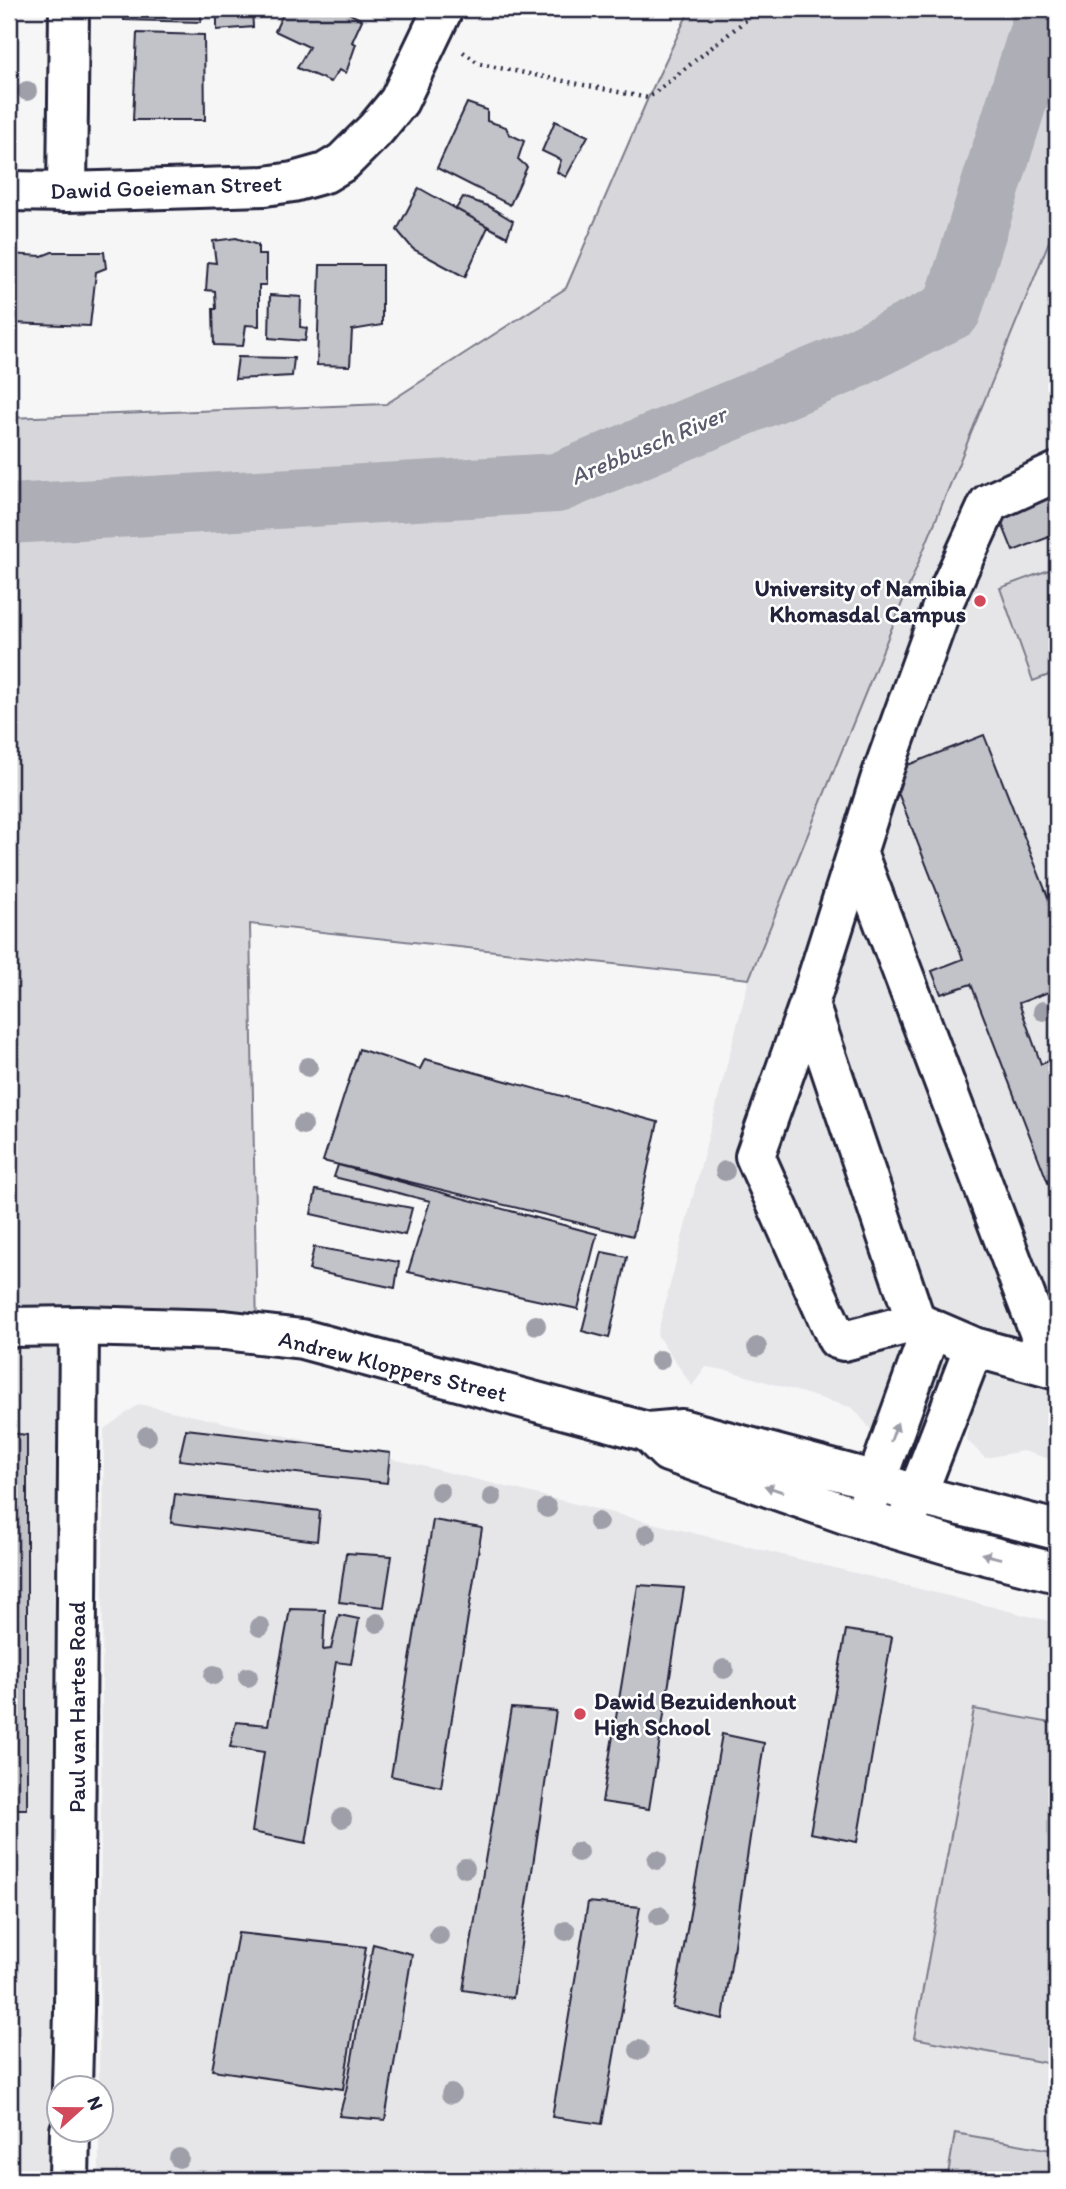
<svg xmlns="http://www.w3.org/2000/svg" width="1066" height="2189" viewBox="0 0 1066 2189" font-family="Itim,sans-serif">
	<rect width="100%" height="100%" fill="#f6f6f7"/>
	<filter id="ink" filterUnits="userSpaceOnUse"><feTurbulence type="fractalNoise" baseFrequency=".0143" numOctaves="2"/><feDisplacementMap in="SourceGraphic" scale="14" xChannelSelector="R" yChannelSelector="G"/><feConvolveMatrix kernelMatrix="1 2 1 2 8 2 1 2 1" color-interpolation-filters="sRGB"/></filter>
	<g filter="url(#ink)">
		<!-- built -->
		<path fill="#e6e6e9" d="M1057,222V1461L1023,1451L985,1458L966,1439L970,1421L917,1404L873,1432L853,1408L730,1371L706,1367L692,1386L657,1335L749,979Z
			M9,1326H79L60,2088V2130L69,2180H9Z
			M139,1404L410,1463L1057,1623V2180H99V2130H102V2088L99,2087L104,1429Z"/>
		<!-- green -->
		<path fill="#d7d7db" stroke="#7c7c8b" stroke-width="2" d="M690,9H1057V222L749,979L250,924L257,1334L9,1326V418L386,404L566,288L648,98Z
			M1057,567V672L1033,681L1000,588Z
			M974,1709L1057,1724V2065L914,2038Z
			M955,2133L1057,2151V2180H947Z"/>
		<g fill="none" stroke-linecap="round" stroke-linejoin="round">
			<!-- river -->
			<path stroke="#aeaeb7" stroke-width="60" d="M9,514L557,483L844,364L952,310L1046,9"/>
		</g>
		<!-- building -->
		<path fill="#c2c2c9" stroke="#22223b" stroke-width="2" d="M124,9H201V22L124,20Z
			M217,9H252L253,27L217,30Z
			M285,9H341L362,20L352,42L356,44L346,73L339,70L331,82L297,68L309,47L275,31Z
			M137,33L204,35L205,120H133Z
			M467,103L487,110V121L506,127L509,134L524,141L518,159L527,167L510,205L437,168Z
			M555,121L588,136L566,177L557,172L561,160L542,151Z
			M419,188L488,227L465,277L413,249L397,230Z
			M463,197L488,206L513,221L507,237L456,209Z
			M236,238L258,245V255H266V285H259V326L246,325L243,346L214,345L213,309H216L215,291L206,290L208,262L216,263L213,241Z
			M52,252H104L106,268L96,272L90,326L10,323V254L42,256Z
			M320,265H382V325L352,330L350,366L317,365Z
			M270,295L301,297L300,327L307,328L305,341L269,338Z
			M238,357L294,358L292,376L235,379Z
			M1057,493V534L1013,551L999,516Z
			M984,735L1057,920V989L1019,1003L1041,1064L1057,1058V1206L971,984L941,994L932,971L963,959L890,772Z
			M359,1049L420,1069L425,1059L658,1122L633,1236L323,1161Z
			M338,1165L597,1234L578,1309L408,1272L430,1201L334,1177Z
			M316,1190L412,1208L405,1235L311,1214Z
			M314,1247L399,1262L395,1288L309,1270Z
			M602,1252L627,1257L609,1338L582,1331Z
			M186,1429L390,1453L387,1483L179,1460Z
			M9,1433L27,1435V1809H9Z
			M175,1494L320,1511L317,1541L171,1523Z
			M433,1520L482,1528L441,1787L391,1776Z
			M346,1553L392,1556L384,1607L339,1602Z
			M638,1585L684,1588L649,1809L602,1802Z
			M290,1609L325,1610L323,1650L331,1649L339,1615L359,1619L351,1664L336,1662L306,1843L252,1832L264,1752L230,1747L236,1722L268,1725Z
			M846,1630L892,1637L857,1842L810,1833Z
			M511,1708L556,1711L513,1998L463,1990Z
			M722,1734L764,1743L723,2019L673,2008Z
			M588,1902L640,1907L602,2124L552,2117Z
			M238,1933L366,1947L343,2089L212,2070Z
			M373,1944L412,1954L385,2120L339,2116L346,2091Z"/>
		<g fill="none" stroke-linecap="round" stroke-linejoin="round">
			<defs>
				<path id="minor" d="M9,191L67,192L265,186L293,182L325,173L343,162L376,129L399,101L443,9
					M67,192L69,9
					M1057,472L989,503L945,599L881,777L809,1004L755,1156L837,1339L844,1341L916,1322L974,1347L1057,1370
					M857,852L1053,1369
					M809,1004L916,1322
					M9,1327L79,1326L224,1330L302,1339L648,1432L682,1429L876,1481L917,1495L1057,1530
					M648,1432L668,1452L848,1515L962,1549L1057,1573
					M868,1504L931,1329
					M908,1518L974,1347
					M72,2088L74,2011L79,1326
					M69,2180L70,2130"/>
			</defs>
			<!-- minor casing -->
			<use href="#minor" stroke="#22223b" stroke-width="44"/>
			<!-- path -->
			<path stroke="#22223b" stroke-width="4.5" stroke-dasharray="2 5" stroke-linecap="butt" d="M463,52L480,64L648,98L760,9"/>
			<!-- minor -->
			<use href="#minor" stroke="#fff" stroke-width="38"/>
		</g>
		<!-- trees -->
		<g fill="#9f9faa">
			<circle cx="27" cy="91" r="10"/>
			<circle cx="1043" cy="1011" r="10"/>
			<circle cx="308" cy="1067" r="10"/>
			<circle cx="303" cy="1125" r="10"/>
			<circle cx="725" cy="1171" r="10"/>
			<circle cx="536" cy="1325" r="10"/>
			<circle cx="757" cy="1347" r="10"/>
			<circle cx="660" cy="1360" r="10"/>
			<circle cx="147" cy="1436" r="10"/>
			<circle cx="440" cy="1492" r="10"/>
			<circle cx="492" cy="1497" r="10"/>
			<circle cx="547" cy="1508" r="10"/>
			<circle cx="598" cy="1522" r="10"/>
			<circle cx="647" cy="1534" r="10"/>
			<circle cx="377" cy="1623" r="10"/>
			<circle cx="260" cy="1627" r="10"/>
			<circle cx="724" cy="1669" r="10"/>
			<circle cx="214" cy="1675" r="10"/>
			<circle cx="248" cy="1677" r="10"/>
			<circle cx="342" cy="1818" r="10"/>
			<circle cx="578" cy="1852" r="10"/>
			<circle cx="657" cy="1860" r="10"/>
			<circle cx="465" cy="1868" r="10"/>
			<circle cx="659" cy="1916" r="10"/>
			<circle cx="566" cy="1931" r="10"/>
			<circle cx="439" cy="1935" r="10"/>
			<circle cx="639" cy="2050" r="10"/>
			<circle cx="451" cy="2094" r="10"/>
			<circle cx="179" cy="2158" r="10"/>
		</g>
		<!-- one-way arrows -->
		<defs><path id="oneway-solid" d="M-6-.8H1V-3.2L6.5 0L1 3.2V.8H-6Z" transform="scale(1.75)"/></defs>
		<g fill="#9c9ca7">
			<use href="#oneway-solid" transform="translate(894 1432) rotate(-70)"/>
			<use href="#oneway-solid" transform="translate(774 1489) rotate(-161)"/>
			<use href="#oneway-solid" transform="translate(991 1556) rotate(-166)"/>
		</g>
	</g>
	<!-- markers -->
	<g fill="#d1495b" stroke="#fff" stroke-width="2.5">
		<circle cx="980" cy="601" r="7"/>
		<circle cx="580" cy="1714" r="7"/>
	</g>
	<g text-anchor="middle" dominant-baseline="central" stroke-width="5" stroke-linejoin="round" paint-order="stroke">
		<!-- street labels -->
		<g font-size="23" fill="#22223b" stroke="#fff">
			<text transform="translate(166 187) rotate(-2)">Dawid Goeieman Street</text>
			<text transform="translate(393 1366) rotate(14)">Andrew Kloppers Street</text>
			<text transform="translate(77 1707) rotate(-90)">Paul van Hartes Road</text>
		</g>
		<!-- poi labels -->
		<g font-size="23" font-weight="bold" fill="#22223b" stroke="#fff" text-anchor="end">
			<text x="966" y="588">University of Namibia<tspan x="966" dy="26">Khomasdal Campus</tspan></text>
			<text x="594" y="1701" text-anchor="start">Dawid Bezuidenhout<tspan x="594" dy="26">High School</tspan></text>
		</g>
		<!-- water labels -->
		<g font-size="24" font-style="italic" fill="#5a5a6d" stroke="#fff">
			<text transform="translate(648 445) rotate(-23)">Arebbusch River</text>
		</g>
	</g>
	<!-- margin -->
	<rect width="1066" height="2189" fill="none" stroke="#fff" stroke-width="35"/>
	<rect x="18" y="18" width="1031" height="2154" fill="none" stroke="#22223b" stroke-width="2.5" filter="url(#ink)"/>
	<!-- north arrow -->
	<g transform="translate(80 2109) rotate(69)"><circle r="33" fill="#ffffff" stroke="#a7a7b1" stroke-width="2"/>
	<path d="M0-5L12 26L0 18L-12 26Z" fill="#d1495b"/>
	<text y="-10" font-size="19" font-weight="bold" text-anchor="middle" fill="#22223b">N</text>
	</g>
</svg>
